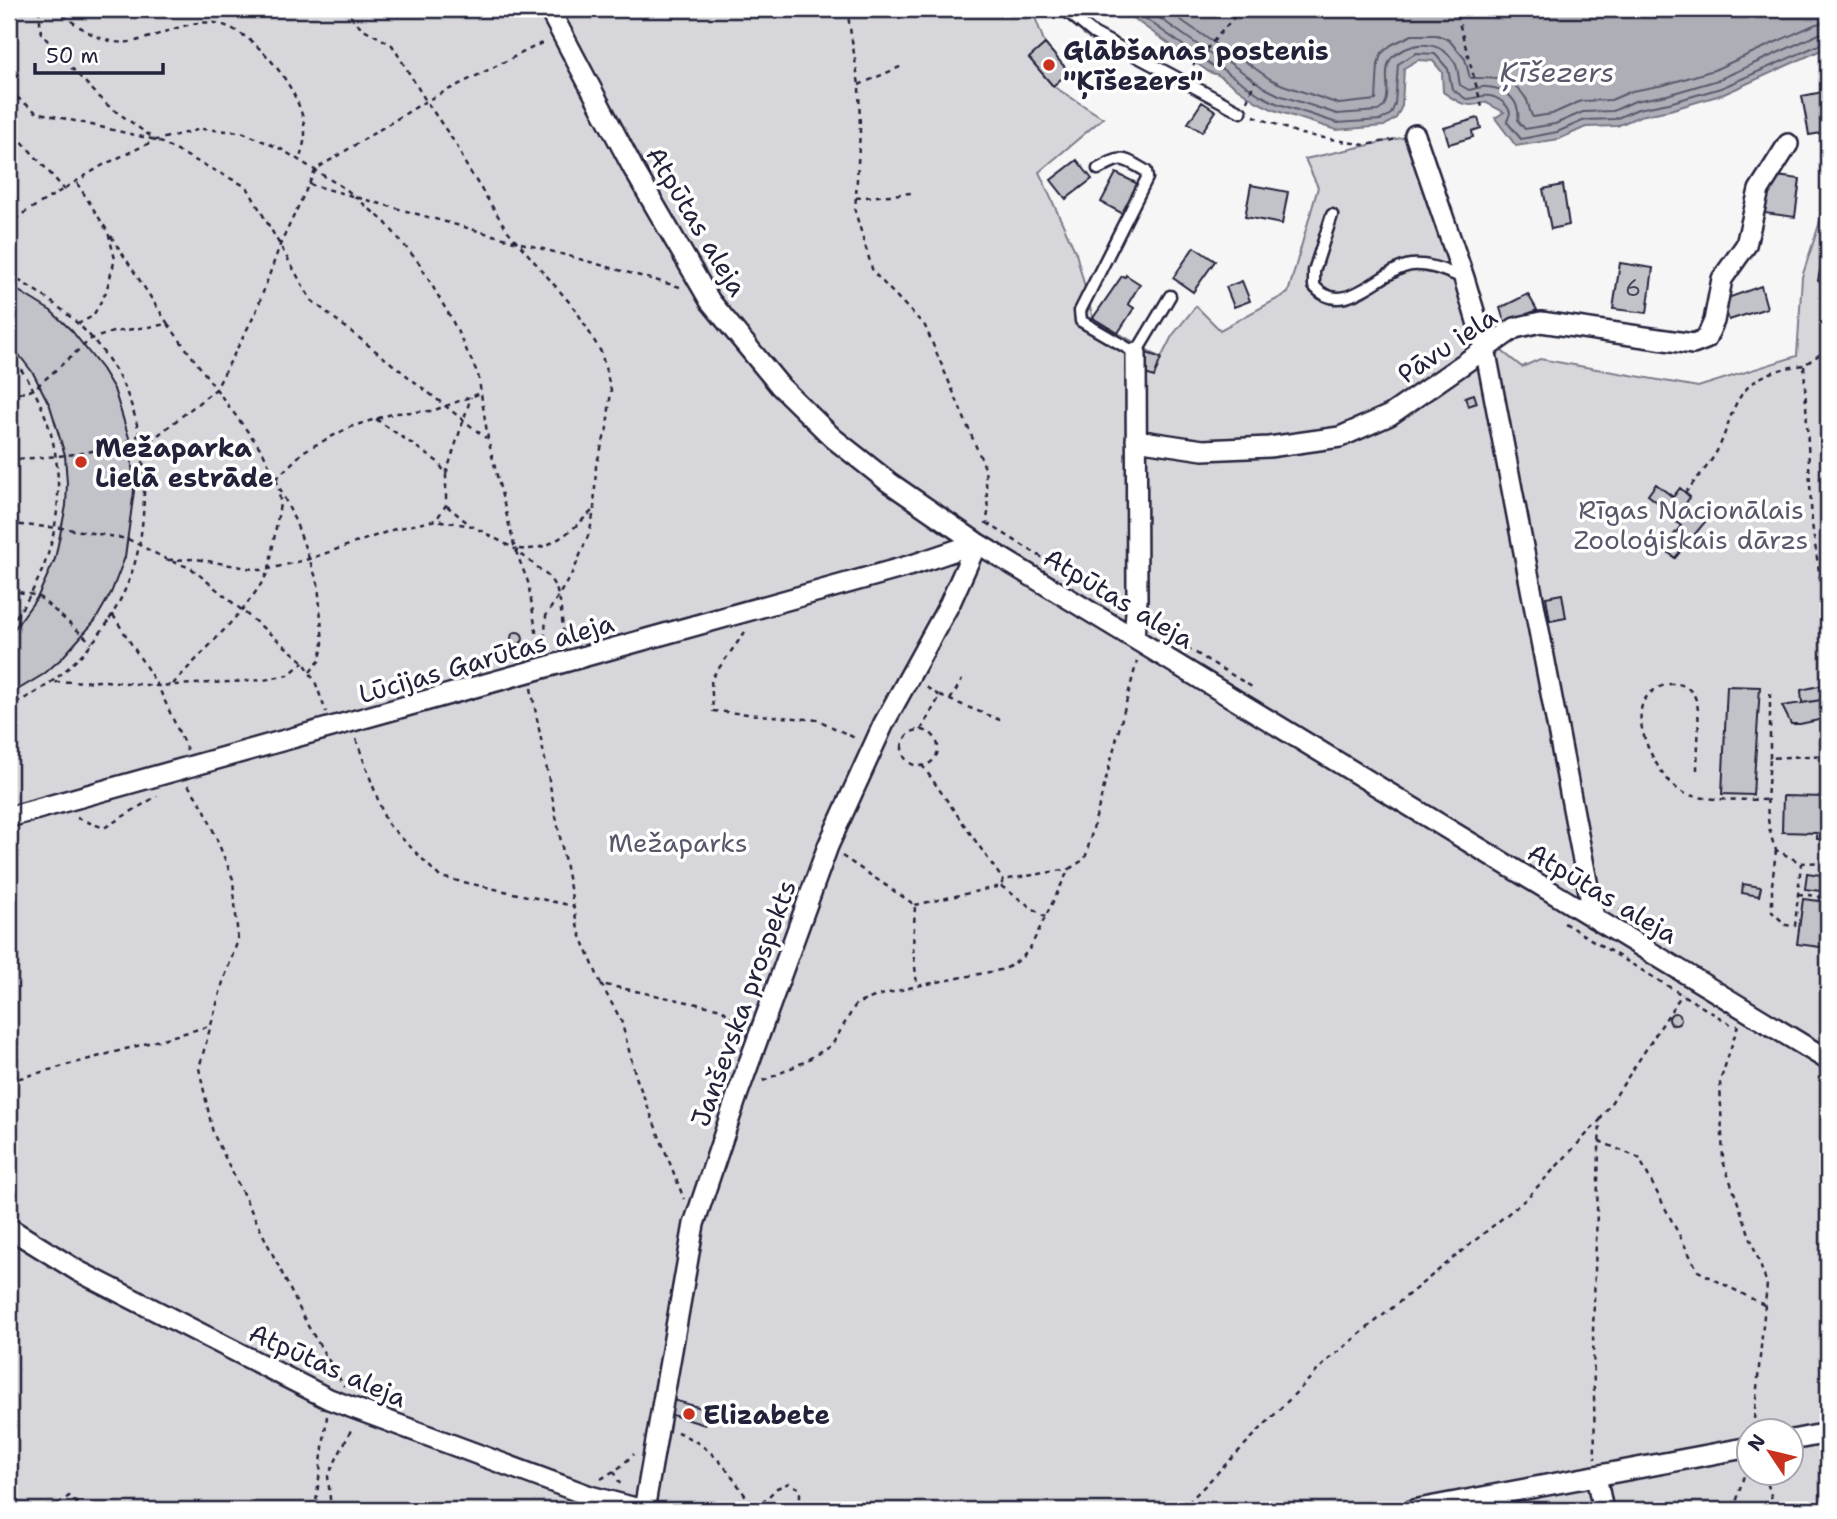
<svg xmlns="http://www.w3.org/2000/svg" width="1837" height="1519" viewBox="0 0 1837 1519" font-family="'Shantell Sans',sans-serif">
	<rect width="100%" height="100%" fill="#f6f6f7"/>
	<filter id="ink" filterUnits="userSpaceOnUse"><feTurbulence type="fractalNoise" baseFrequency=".0143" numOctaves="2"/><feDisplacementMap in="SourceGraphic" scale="14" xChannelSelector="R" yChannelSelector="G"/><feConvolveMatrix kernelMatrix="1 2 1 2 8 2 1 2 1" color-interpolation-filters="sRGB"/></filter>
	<g filter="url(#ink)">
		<!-- green -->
		<path fill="#d7d7db" stroke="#7c7c8b" stroke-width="2" fill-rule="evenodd" d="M9,9H1032L1045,44L1030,58L1053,86L1103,118L1039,172L1076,253L1093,318L1161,358L1172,336L1196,306L1220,330L1288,293L1318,187L1305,159L1415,135L1474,329L1522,367L1540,359L1698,387L1797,356L1802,277L1828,197V1510H9ZM1750,1432H1792V1474H1750Z"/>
		<!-- water -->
		<path fill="#aeaeb7" stroke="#767685" stroke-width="2" d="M1120,9H1828V47L1724,94L1670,110L1640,116L1617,126L1586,127L1559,139L1516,146L1495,118L1504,112L1485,102C1467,109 1459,103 1443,92L1442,72L1433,61L1418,60L1404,68L1402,106L1396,118L1384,126L1336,130L1274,110L1257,102L1218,75L1209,72Z"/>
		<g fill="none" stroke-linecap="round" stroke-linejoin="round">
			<!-- shore -->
			<path stroke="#5a5a6d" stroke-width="2" d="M1132,9L1211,65L1222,69L1260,95L1276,103L1337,123L1381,120L1391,114L1395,104L1398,64L1416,53L1435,54L1448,69L1452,89L1466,99C1473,99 1476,97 1483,96C1494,94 1508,103 1510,113L1507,122L1521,139L1557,132L1585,120L1615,119L1638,109L1669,103L1721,88L1828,41
				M1147,9L1215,57L1227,61L1265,88L1279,95L1337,114L1378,111C1396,101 1381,76 1390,60C1393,55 1398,53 1403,50C1423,40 1443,44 1455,63C1459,70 1458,78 1460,85L1469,90C1475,89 1481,86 1487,87C1507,88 1521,102 1518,121L1525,129L1555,124L1583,112L1613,111L1635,101L1667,95L1718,80L1819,34L1828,33
				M1165,9L1220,47L1232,52L1270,79L1283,85L1339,104L1376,100L1378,64L1381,54L1391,45L1412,35H1437L1449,40L1465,59L1470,78C1490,78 1511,75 1525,97C1530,103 1528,111 1533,117L1552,114L1581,101L1611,100L1632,91L1664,85L1714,70L1816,24L1828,22"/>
		</g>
		<!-- building -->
		<path fill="#c2c2c9" stroke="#22223b" stroke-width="2" d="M1045,44L1069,72L1053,86L1029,58Z
			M1828,91V132L1809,135L1802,96Z
			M1202,102L1216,111L1202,132L1188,123Z
			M1478,118L1481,128L1472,131L1473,137L1449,144L1444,128Z
			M1077,160L1092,179L1066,199L1051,180Z
			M1116,173L1140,185L1125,215L1101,202Z
			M1769,175L1800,179L1795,217L1764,213Z
			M1251,185L1288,192L1282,224L1245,217Z
			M1563,185L1569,225L1551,229L1543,189Z
			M1828,228V285L1818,281Z
			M1194,247L1215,261L1193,292L1173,278Z
			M1620,263L1653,268L1647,313L1613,309Z
			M1126,275L1140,284L1128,304L1134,308L1118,333L1093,318L1122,276L1125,277Z
			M1242,281L1250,301L1234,307L1226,287Z
			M9,285L51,311L72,331L102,369L114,389L130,441L134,491L125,557L111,593L95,621L62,658L44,674L9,695V636L38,596L55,559L66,506L67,483L65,455L50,406L33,373L9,342Z
			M1761,286L1767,308L1729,320L1722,300Z
			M1528,294L1537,310L1505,324L1500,308Z
			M1147,353L1161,358L1154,377L1140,372Z
			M1474,394L1477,403L1468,406L1465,397Z
			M1656,484L1673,497L1680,488L1690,497L1684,506L1695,514L1699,509L1704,513L1700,518L1705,522L1675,558L1663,548L1681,526L1675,521L1677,518L1648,495Z
			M1562,594L1566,618L1550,621L1546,597Z
			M511 638a6 6 0 1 1 12 0a6 6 0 1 1-12 0Z
			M1828,684V699L1802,703L1801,690Z
			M1727,686L1760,687L1753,795L1722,794Z
			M1828,699V718L1800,724H1791L1782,706Z
			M1826,794H1828V839H1817V833L1782,832L1783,796L1826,797Z
			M1807,873L1828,876V892L1805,889Z
			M1743,884L1761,887L1759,896L1742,893Z
			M9,886L15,900L9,904Z
			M1803,899L1828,902V948L1797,944Z
			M1669 1019a6 6 0 1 1 12 0a6 6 0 1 1-12 0Z
			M673,1400L709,1410L705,1425L669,1414Z"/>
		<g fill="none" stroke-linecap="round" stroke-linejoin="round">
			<defs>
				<path id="lane" d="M1064,9L1093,33L1241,112
					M1098,169C1124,155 1121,157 1146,171L1147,178L1080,311L1081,321L1136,353L1170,296
					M1332,215L1314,271V286C1344,321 1381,269 1411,265C1430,263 1447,272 1464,278"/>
				<path id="street" d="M549,9L633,168L710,301L780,386L833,438L890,483L977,543L1828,1060
					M1415,135L1464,278L1485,348L1594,918
					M1136,440L1203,450L1269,447L1340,437L1390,415L1515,328L1541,322L1693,344L1706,339L1714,321L1722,279L1746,245L1759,190L1788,144
					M1134,637L1137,600L1136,353
					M9,817L912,565L977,543
					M9,1228L78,1271L329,1399L590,1496L643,1510
					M1792,1440L1828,1433
					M1596,1476L1603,1510
					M644,1510L694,1224L738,1093L828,846L884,723L950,603L977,543
					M1413,1510L1750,1447"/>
			</defs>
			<!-- lane casing -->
			<use href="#lane" stroke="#22223b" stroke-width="15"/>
			<!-- street casing -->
			<use href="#street" stroke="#22223b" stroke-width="24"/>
			<!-- path -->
			<path stroke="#22223b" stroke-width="2.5" stroke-dasharray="5 5" stroke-linecap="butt" d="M39,9L41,33L64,60L106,104L153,138
				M55,9C74,23 92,38 115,42C143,47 183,18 215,23C255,29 305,93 305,134C305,142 301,152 300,160
				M343,9L362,28L392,45L426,101L457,146L466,165L507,230L576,310L601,352L611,390L607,428L596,466L594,510L590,531L574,570L546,616L544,649
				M847,9L859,85L860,131L855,211L873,272L925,326L955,396L985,468L988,513L986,524
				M1457,15L1482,107
				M1193,65L1241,9
				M859,85L902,66
				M9,91L36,112L156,140L247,187L311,300L486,438
				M1247,101L1255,81
				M1254,116L1301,134L1365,145L1397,139
				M9,127L65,190
				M77,183L108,232L115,259L106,292L93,316L78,324
				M309,184L680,287
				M856,198L912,193
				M9,216H19
				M9,228L19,216L103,165L156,140L201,129L242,132L281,149L347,190L385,222L419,263L451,318L478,374L488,439L515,549L528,582L539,649
				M111,236L168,324
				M9,275C99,324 146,389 144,493C143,543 135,577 109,620L113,615C88,652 52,690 9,705
				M1828,349L1804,365L1812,524L1828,632
				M9,353C17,365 27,376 33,389C74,464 64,560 9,625
				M9,394L27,392L34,389L91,339L113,332L168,324L216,389L143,447
				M376,419L438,462L446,474V505L436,520
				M9,459C45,458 111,454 141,434
				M446,474L471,397
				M276,479L304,451L350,427L395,413L432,411L481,393
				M1685,493C1696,479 1710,465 1718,449C1724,438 1727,425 1732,413C1745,378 1771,370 1804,365
				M447,506L469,524
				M987,523L1118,605
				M9,524L62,528L128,539L168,560L191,568L304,662L316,684L326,712
				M519,549C550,552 572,530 593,510
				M168,560L196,559L259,570L269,569L309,559L395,529L436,520L472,526L515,549L549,577L556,588L560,602L565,645
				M9,590L38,596L92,643
				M113,615L158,686L187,750
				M1153,627L1252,687
				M745,632L711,679L713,711L818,720L857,739
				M520,644L523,654
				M310,672L320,660L323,643L318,583L296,523L263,452L216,389L256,312L280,245L316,169L426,101L546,41
				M55,682L106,681L158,686L264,680L288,675L304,662
				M173,684C199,655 255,603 269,569L280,504L279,489
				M531,688L578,929L601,984L722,1009L741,1029
				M1770,693V758
				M940,696L1000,720
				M950,700L962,680
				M921,730L940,696L926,687
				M902 748a18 18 0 1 1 36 0a18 18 0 1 1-36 0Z
				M356,739L386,822L440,877L573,906
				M1828,757L1826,755L1770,758C1768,789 1763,821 1776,850L1801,863L1828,862
				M922,765L1003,880
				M1697,770C1697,753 1701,714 1696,700C1688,676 1658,681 1645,699C1629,723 1660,780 1682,792C1699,802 1747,799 1767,800
				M188,785L204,808L233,879L238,940L223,982L199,1068L213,1133L308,1326L344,1386
				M77,818L104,828L157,796
				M1776,850L1772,885V912L1786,925L1795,926L1801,863
				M842,856L915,905L913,948L917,985
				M1001,886L1045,917
				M1798,894L1828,897
				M1611,904L1635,920
				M915,905L1001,886L1003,880L1069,869
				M1564,923L1732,1025
				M601,984L621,1020L636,1077L684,1199
				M1738,1025L1720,1082L1723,1161L1767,1284L1753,1430
				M1818,1077L1828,1083
				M9,1081L210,1026
				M763,1081L802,1063L832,1045L856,1004L877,996L917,986L1005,969L1021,959L1030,948L1069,869L1085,859L1137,661
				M1600,1120L1682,994
				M1599,1141L1639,1158L1698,1271L1764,1305
				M677,1432C701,1442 718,1457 733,1478C743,1491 747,1502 762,1510
				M614,1471L620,1484
				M1765,1474L1775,1510
				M601,1479L620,1467L634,1454
				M50,1510L69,1496L85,1510
				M315,1510L327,1416
				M331,1510L328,1476L352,1428
				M755,1510L777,1488L789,1483L800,1489V1504L805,1510
				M1181,1510L1328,1360L1526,1199L1600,1120L1593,1331L1595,1459
				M1734,1510L1747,1465"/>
			<!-- lane -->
			<use href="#lane" stroke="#fff" stroke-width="10"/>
			<!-- street -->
			<use href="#street" stroke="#fff" stroke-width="19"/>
		</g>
	</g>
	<!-- markers -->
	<g fill="#c8321e" stroke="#fff" stroke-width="2.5">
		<circle cx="1049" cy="65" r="7"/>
		<circle cx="81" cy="462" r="7"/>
		<circle cx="689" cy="1414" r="7"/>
	</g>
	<g text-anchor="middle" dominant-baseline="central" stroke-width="7" stroke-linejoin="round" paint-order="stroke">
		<!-- number labels -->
		<g font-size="23" fill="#4a4a5e">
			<text x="1633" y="288">6</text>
		</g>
		<!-- poi labels -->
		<g font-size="26" font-weight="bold" fill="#22223b" stroke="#fff" text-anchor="start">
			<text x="1063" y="50">Glābšanas postenis<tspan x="1063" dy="30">"Ķīšezers"</tspan></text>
			<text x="95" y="447">Mežaparka<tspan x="95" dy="30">Lielā estrāde</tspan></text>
			<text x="703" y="1414">Elizabete</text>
		</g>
		<!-- street labels -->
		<g font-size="26" fill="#22223b" stroke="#fff">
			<text transform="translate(697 221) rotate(59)">Atpūtas aleja</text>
			<text transform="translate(1447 345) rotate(-34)">Pāvu iela</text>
			<text transform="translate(1119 598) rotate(31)">Atpūtas aleja</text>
			<text transform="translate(486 658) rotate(-16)">Lūcijas Garūtas aleja</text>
			<text transform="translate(1603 893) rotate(31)">Atpūtas aleja</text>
			<text transform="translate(743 1003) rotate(-70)">Janševska prospekts</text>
			<text transform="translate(328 1365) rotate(24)">Atpūtas aleja</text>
		</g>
		<!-- park labels -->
		<g font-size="26" fill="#58586b" stroke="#fff">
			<text x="1691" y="509">Rīgas Nacionālais<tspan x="1691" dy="30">Zooloģiskais dārzs</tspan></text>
			<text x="678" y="842">Mežaparks</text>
		</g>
		<!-- water labels -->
		<g font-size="28" font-style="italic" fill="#5a5a6d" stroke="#fff">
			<text x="1557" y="72">Ķīšezers</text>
		</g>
	</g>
	<!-- margin -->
	<rect width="1837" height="1519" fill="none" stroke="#fff" stroke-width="35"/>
	<rect x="18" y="18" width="1802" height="1484" fill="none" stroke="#22223b" stroke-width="2.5" filter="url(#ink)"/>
	<!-- north arrow -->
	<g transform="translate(1770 1452) rotate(305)"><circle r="33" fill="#ffffff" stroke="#a7a7b1" stroke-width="2"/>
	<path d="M0-5L12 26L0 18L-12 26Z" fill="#c8321e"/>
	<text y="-10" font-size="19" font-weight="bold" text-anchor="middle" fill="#22223b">N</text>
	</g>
	<!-- scale -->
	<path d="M35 63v10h128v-10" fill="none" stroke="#22223b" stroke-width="3.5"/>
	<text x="46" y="63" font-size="21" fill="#22223b" stroke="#ffffff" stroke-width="5" paint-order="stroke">50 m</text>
</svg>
